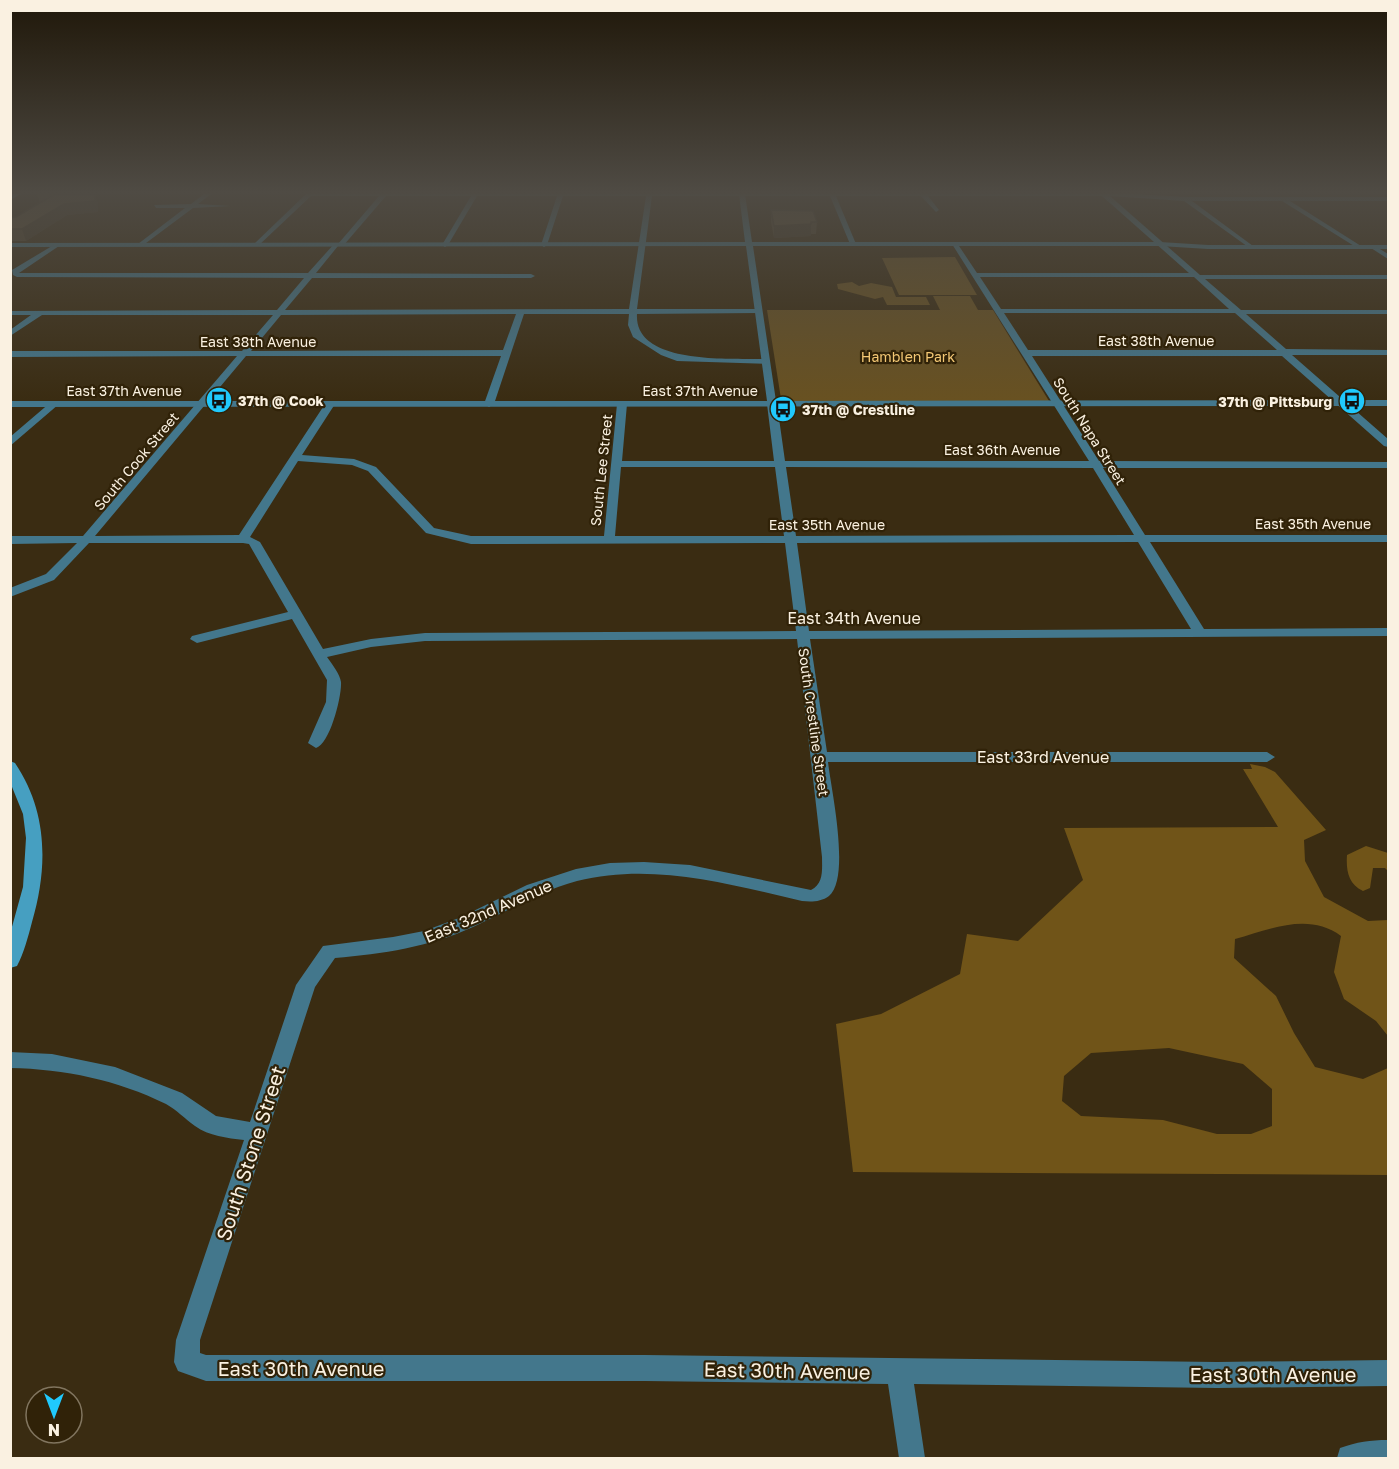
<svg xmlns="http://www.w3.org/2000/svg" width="1399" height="1469" viewBox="0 0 1399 1469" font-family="'Golos Text',sans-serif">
	<rect width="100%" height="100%" fill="#3a2c12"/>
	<!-- green -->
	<path fill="#685121" d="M955,257L977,295H899L882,258Z
		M852,282L859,286L871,283L892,287L896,297H926L930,305H887L883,297L875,299L838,289L837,284Z
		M933,296H970L978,310H993L1049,401L789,402L781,399L767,310H940Z"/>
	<!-- forest -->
	<path fill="#705418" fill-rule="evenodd" d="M1250,764L1265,767L1275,772L1326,830L1304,840L1305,861L1324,897L1368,921L1388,920V1036L1376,1021L1344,999L1334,972L1341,936C1309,912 1270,929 1235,939L1234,958L1276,996L1294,1033L1315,1067L1363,1079L1388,1068V1175L853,1172L836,1024L881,1014L960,974L967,934L1018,941L1083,880L1064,828L1278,827L1243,769H1252ZM1169,1048L1243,1064L1272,1089V1126L1251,1134H1217L1163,1120L1081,1116L1062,1101L1064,1076L1091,1053Z
		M1366,846L1388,853V871L1385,868H1373L1370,888L1363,891C1348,884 1346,870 1347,855Z"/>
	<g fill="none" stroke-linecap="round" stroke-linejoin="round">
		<!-- minor -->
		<path fill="#43778c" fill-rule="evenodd" d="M204,194H211L198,204L231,206L193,208L142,246H138V244L185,208H156L154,205L191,204Z
			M306,194H1133L1187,197H1388V201H1290L1361,246L1359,249L1282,201H1192L1253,246L1251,249L1184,201L1110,196L1200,275H1388V279H1205L1241,310H1388V314H1246L1286,349L1388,350V355H1292L1388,439V447L1384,446L1282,356H1032L1099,461L1388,462V468H1103L1145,535H1388V542H1150L1204,629L1388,628V636L810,639L827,752H1267L1275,757L1267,762H828C831,789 851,877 829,896C821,902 811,902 802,901C728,884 653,862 577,881C539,891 508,911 473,927C429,947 383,954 335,958L315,987L200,1340V1353L206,1355H645L1217,1362L1388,1360V1386L1217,1388L914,1384L925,1458H899L888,1384L645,1381H206L178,1371L174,1362L176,1340L244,1140C227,1138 209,1136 195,1126C185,1119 177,1110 166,1104C117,1080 65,1069 10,1068V1052L52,1054L115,1067L182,1093L216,1116L250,1122L296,985L323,946L393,937L424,931L459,918L527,885L576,869L610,863L644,862L690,865L811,890C824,884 822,869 822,857L797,639L425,641L371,647L327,657C332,664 340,674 341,682C342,696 330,744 316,748L308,743L326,702L327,680L292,619L197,643L190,639L192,636L288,612L249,544L243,543H89L54,580L10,597V588L46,574L77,543L10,544V536H83L237,356L10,357V351H242L273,315H42L10,336V330L31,315H10V311L277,310L304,278L17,277L13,275L12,270L57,243L59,246L19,273H308L334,244H338L379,196H311L258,246H254V244ZM386,196H471L442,245L445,247L448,245L477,196H557L541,245L544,247L547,245L563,196H646L629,309L285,310L312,278H531L535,276L531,274L316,273L338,246H343ZM652,196H830L850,244L853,246L856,244L836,196H921L936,212L939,210L928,196H1102L1189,273H977L957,243L952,244L1089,461H785L777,404L772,401L767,404L774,461H622L627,404L622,401L617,404L604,536H471L434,528L376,467L354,459L302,455L335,404L330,401L325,404L239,535L95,536L246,356H501L484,404L489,407L494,404L524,314H629L628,325L633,337L661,355L677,361L769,364V360L766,359C732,358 634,366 637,314L758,313L762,311L758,309H637ZM980,277H1194L1229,309H1001ZM1004,313H1235L1277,350H1028ZM516,314L503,350L251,351L281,315ZM298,461L352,465L368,471L426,533L471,544L785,543L796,631L425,633L371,639L323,649L260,542L250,537ZM621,467H775L784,536H615ZM786,467L1093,468L1134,535L796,536ZM1138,542L1191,629L809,631L797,543Z
			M1371,246H1375L1388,254V259L1371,248Z
			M51,402L59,404L10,446V437Z
			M1388,1440V1458H1337L1340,1448C1357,1442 1370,1440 1388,1440Z"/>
		<!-- tertiary -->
		<path fill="#43778c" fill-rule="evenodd" d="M739,194H745L752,242H1160L1208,245H1388V249H1208L1160,246H753L776,401L1388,400V406L10,407V401H767L746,246L10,247V243L745,242Z"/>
		<!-- secondary -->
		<path fill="#469fc1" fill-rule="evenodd" d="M13,194H21L10,200V195Z
			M10,761L15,763C48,812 48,867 32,922C28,937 24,953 17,966L10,968V934L23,887L26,838L23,814L10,782Z"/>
	</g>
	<!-- wall -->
	<path fill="#50442d" d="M37,194H95L98,204V212L67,215L26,241H10V218L16,217L40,203Z
		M771,210L817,222L816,234H811V236L774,238L771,222Z"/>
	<!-- shaded-wall -->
	<path fill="#413724" d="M95,194L98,204V212L67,215L26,241L22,229L64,204Z
		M811,224V236L774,238V226Z"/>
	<!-- building -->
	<path fill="#5d4f34" stroke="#413724" stroke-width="1.5" d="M55,194H95V201L64,204L22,229H10V218L16,217Z
		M771,210L813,211L817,222H811V224L774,226Z"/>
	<!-- sky -->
	<linearGradient id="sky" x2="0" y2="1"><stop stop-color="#20180a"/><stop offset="0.48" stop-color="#4f4b44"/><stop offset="1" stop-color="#4f4b44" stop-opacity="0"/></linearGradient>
	<rect width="1399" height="400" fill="url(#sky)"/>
	<!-- icons -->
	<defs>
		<symbol id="bus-disc" viewBox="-11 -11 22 22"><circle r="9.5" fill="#20c9fd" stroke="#302208"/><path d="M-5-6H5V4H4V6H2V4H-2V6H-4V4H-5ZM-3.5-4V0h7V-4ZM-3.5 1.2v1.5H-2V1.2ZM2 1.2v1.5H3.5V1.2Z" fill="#111"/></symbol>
	</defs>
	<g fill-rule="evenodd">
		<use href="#bus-disc" x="204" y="385" width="30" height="30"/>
		<use href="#bus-disc" x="1337" y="386" width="30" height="30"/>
		<use href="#bus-disc" x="768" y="394" width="30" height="30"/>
	</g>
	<g text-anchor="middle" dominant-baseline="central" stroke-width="4.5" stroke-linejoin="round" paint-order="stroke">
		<!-- far-street labels -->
		<g font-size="14" fill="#faf1e1" stroke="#302208">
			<text x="1156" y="340">East 38th Avenue</text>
			<text x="258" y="341">East 38th Avenue</text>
			<text x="124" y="390">East 37th Avenue</text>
			<text x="700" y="390">East 37th Avenue</text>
			<text transform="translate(1090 431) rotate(58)">South Napa Street</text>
			<text x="1002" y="449">East 36th Avenue</text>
			<text transform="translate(136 461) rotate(-50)">South Cook Street</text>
			<text transform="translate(601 470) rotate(-84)">South Lee Street</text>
			<text x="1313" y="523">East 35th Avenue</text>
			<text x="827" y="524">East 35th Avenue</text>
			<text transform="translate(814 722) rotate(82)">South Crestline Street</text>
		</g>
		<!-- far-park labels -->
		<g font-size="14" fill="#f4c875" stroke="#302208">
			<text x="908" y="356">Hamblen Park</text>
		</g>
		<!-- far-poi labels -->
		<g font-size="14" font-weight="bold" fill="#faf1e1" stroke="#302208" text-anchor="start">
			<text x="238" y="400">37th @ Cook</text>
			<text x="1332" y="401" text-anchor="end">37th @ Pittsburg</text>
			<text x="802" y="409">37th @ Crestline</text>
		</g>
		<!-- street labels -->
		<g font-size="16" fill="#faf1e1" stroke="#302208">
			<text x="854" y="618">East 34th Avenue</text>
			<text x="1043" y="757">East 33rd Avenue</text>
			<text transform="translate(488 911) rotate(-23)">East 32nd Avenue</text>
		</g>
		<!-- near-street labels -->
		<g font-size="20" fill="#faf1e1" stroke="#302208">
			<text transform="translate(250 1153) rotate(-72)">South Stone Street</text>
			<text x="301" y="1368">East 30th Avenue</text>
			<text transform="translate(787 1370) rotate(1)">East 30th Avenue</text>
			<text x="1273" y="1374">East 30th Avenue</text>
		</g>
	</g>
	<!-- border -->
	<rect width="1399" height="1469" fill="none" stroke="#faf1e1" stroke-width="24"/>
	<!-- north arrow -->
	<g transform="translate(54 1415) rotate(180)"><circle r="28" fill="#302208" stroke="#81755f" stroke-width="1.5"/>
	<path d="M0-4.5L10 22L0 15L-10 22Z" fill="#20c9fd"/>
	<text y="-9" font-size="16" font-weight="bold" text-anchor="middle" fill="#faf1e1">N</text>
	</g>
</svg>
